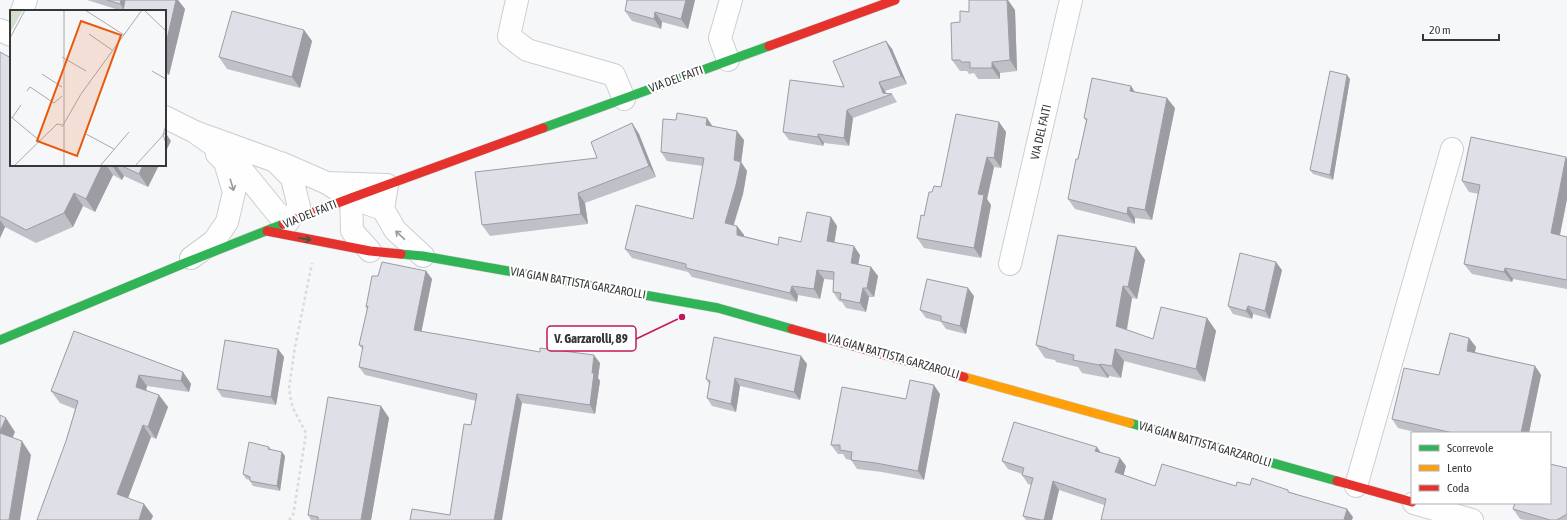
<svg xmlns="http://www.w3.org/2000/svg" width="1567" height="520" viewBox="0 0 1567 520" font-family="'Asap Condensed',sans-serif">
	<rect width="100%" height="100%" fill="#f6f7f9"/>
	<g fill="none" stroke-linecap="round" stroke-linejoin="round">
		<defs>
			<path id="street" d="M517,0L509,36L527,50L614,75L624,99
				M22,11L26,0
				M0,30L11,35
				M728,60L720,38L731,0
				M165,117L195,132L275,161L292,178L299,207L286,224L233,159L195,132
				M281,163L327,183L351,198L383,209
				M327,183L387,185L383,209L395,230L423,256
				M351,198L352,231L370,251
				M191,258L214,241L227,222L234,192L225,162L217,154
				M1010,264L1071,0
				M1356,486L1452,149
				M1414,503L1472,520"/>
			<path id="fast" d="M543,128L769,46
				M401,254L423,256L718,308L792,329
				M0,340L185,263L283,224
				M1130,423L1337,481"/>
			<path id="slow" d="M964,377L1130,423"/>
			<path id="jam" d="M769,46L895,0
				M283,224L351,198L543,128
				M267,231L370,251L401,254
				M792,329L964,377
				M1337,481L1412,502"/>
		</defs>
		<!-- street casing -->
		<use href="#street" stroke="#cdcecf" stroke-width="24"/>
		<!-- fast casing -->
		<use href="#fast" stroke="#cdcecf" stroke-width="10"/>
		<!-- slow casing -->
		<use href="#slow" stroke="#cdcecf" stroke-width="10"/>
		<!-- jam casing -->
		<use href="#jam" stroke="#cdcecf" stroke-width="10"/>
		<!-- path -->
		<path stroke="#dadadb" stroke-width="2.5" stroke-dasharray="3 3" stroke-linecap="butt" d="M289,520L293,516L306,433L294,410L291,401L289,388L295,347L312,263"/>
		<!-- street -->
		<use href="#street" stroke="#fefefe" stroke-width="22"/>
		<!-- fast -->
		<use href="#fast" stroke="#30b455" stroke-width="9"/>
		<!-- slow -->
		<use href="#slow" stroke="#ff9f0a" stroke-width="9"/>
		<!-- jam -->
		<use href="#jam" stroke="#e5322d" stroke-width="9"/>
	</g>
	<!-- wall -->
	<path fill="#c0c0c8" d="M87,0H178L185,9L169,75L165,74V11H122Z
		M627,0H695L688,29L662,22L661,29L632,21L625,11Z
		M1015,10L1017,71L1000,73V79H978L974,73L969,74L967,71H960L952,60L960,22L969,12Z
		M304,30L312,41L300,88L227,69L219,57Z
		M886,41L892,49L907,84L885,91L886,93L892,94L897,102L853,118L849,146L824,143L823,146L789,140L783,132L844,87Z
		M0,52L11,165H159L148,187L124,176L122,180L113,175L95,212L83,206L73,227L36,243L5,227L0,238Z
		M1350,79L1333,180L1313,174L1310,170Z
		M1131,86L1134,91L1175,108L1152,220L1135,218V224L1075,209L1068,199L1078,159L1086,121L1084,118Z
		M707,118L712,126L744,140L741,162L747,171L743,194L734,225L737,226L744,235V236L778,245L801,242L831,217L837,226L834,243L860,255L858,264L871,267L878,276L874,297H869L866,312L846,308L842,302L839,301L833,292V280L824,279L820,299L798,295L797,302L692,277L688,272L632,258L625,249L693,219L703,166L667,161L661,152L676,120Z
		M999,122L1006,132L1001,168L994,167L987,199L991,205L981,258L924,248L917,238L932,192L941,187Z
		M632,123L639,134L656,177L585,203L588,224L490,236L482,225L597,158Z
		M1567,159V199L1560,235L1567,237V289L1513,279L1512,282L1472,274L1464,264L1479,194L1469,192L1462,181Z
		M1136,247L1145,260L1137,299L1132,298L1127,330L1153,339L1207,318L1216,331L1205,382L1124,361L1121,378L1109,376L1108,378L1082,373L1078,367L1056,362L1055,360L1045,358L1036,345Z
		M1282,270L1270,319L1253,314L1252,319L1233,314L1228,306Z
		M426,271L432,279L421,332L600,363L598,378L600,381L595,414L522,403L450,515L471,425L476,401L365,375L359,367L363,350L359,345L367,309L366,307L378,276Z
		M974,296L966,334L946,329L941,322L926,318L920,310Z
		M74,331L183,372L191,384L189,392L147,386L146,391L159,395L168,407L156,439L151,437L128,498L144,504L153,516L151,520H37L66,441L75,409L60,403L51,391Z
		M1469,338L1476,347L1475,352L1535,366L1541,375L1529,433H1419L1398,428L1392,419L1439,375Z
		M278,349L284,357L276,405L222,397L217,389Z
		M801,356L807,364L800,400L740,386L736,412L712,406L707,398L709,384L706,379Z
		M940,394L924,480L882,472L857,469L851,460L846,459L843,454H838L831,445L906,399Z
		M381,406L389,418L371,520H311L308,515Z
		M269,447L271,449L285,456L280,491L253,486L250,481V480L246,479L243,474Z
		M1100,452L1126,466L1123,475L1155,486H1236L1250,485L1290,492L1353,517L1104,505L1059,490L1052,520H1026L1023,516L1031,485L1028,484L1022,475V474L1008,469L1002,461Z
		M1567,468V520H1525L1520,519L1513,509Z"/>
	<!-- shaded-wall -->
	<path fill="#9c9ca2" d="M121,0H129L125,11L120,4Z
		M176,0H178L185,9L169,75L165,69V48Z
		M686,0H695L688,29L681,19Z
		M1007,0H1008L1015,10L1017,71L1010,60Z
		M655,12L662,22L661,29L654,19Z
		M304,30L312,41L300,88L292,77Z
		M886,41L892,49L907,84L901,76Z
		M992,62L1000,73V79L992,68Z
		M1347,75L1350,79L1333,180L1330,175Z
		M879,82L885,91L887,96L883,93Z
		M1131,86L1138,97L1130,91Z
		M1167,98L1175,108L1152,220L1145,210Z
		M847,110L853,118L849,146L844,138Z
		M707,118L713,127L706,125Z
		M999,122L1006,132L1001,168L994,158Z
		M632,123L639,134L656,177L649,166Z
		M737,131L744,140L741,164V162L747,171L743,194L731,232L725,223Z
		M165,132L171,141L165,153Z
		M818,134L824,143L823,146L818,137Z
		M987,157L994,167L987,199L991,205L981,258L974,248L978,194Z
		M1566,157L1567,159V199L1558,244L1551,233Z
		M102,165H106L113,175L95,212L86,199Z
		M113,165H116L124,176L122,180L113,167Z
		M143,165H159L148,187L139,174Z
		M74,193L83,206L73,227L64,213Z
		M578,193L585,203L588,224L581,214Z
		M1128,207L1135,218V224L1127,214Z
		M831,217L837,226L833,251L827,241Z
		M0,220L5,227L0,238Z
		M737,226L744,235L743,244L737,235Z
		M854,246L860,255L857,272L851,263Z
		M1136,247L1145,260L1137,299L1128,287Z
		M1276,262L1282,270L1270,319L1265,311Z
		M871,267L878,276L874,297L867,288Z
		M1505,268L1513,279L1512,282L1504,272Z
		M817,270L824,279L820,299L814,289Z
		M426,271L432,279L420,339L414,330Z
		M792,286L798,295L797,302L790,293Z
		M1123,286L1132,298L1125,339L1116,326Z
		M863,288L869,297L866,312L860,303Z
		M968,288L974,296L966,334L960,326Z
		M1248,306L1253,314L1252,319L1246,311Z
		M1207,318L1216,331L1205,382L1196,369Z
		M1469,338L1476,347L1473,360L1467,351Z
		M278,349L284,357L276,405L271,397Z
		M1115,349L1124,361L1121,378L1112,366Z
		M594,355L600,363L598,378L600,381L595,414L590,405L592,373Z
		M801,356L807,364L800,400L794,392Z
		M1100,364L1109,376L1108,378L1099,365Z
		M1535,366L1541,375L1529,433H1521Z
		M183,372L191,384L189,392L181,381Z
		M139,375L147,386L144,399L136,387Z
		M735,378L740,386L736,412L731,404Z
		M934,385L940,394L924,480L918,471Z
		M517,394L522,403L502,520H494Z
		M159,395L168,407L156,439L148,427Z
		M381,406L389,418L371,520H361Z
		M6,418L15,432L9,446L0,433V431Z
		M143,425L151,437L125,506L117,494Z
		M22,441L31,455L20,520H9Z
		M1097,447L1103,456L1095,451Z
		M282,452L285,456L280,491L277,486Z
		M1120,458L1126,466L1122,481L1115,472Z
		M1053,481L1059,490L1052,520H1044Z
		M144,504L153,516L151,520H139Z
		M1347,509L1353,517L1352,520H1344Z"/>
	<!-- building -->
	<path fill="#dfdfe8" stroke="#9c9ca2" d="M107,0H121L120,4Z
		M125,0H176L165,48V11H123Z
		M627,0H686L681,19L655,12L654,19L625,11Z
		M969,0H1007L1010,60L992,62V68H970V62H961L960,60H952L951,23L960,22V11L969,12Z
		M232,11L304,30L292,77L219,57Z
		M886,41L901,76L879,82L883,93L892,94L847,110L844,138L818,134V137L783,132L790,80L844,87L833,61Z
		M0,52L11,58V165H102L86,199L74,193L64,213L26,230L0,216Z
		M1330,71L1347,75L1330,175L1310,170Z
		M1092,78L1131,86L1130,91L1167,98L1145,210L1128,207L1127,214L1068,199L1076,159H1078L1087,119L1084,118Z
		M677,113L707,118L706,125L737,131L734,160L741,162L736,185L725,223L737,226V235L778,245L779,237L801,242L807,212L831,217L827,241L854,246L851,263L871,267L867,288H863L860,303L840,299L841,293L833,292L834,272L817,270L814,289L792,286L790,293L686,268V264L625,249L636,205L693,219L704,158L661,152L663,119L676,120Z
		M956,114L999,122L994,158L987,157L978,194L984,195L974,248L917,238L921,215L924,216L929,192H932L934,186L941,187Z
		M632,123L649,166L578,193L581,214L482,225L475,172L597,158L591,142Z
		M1471,137L1566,157L1551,233L1567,237V280L1505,268L1504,272L1464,264L1480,185L1462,181Z
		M120,165H143L139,174Z
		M1058,235L1136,247L1128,287L1123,286L1116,326L1153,339L1161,307L1207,318L1196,369L1115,349L1112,366L1100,364L1099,365L1073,360L1074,355L1048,349L1047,348L1036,345Z
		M1240,253L1276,262L1265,311L1248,306L1246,311L1228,306Z
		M382,262L426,271L414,330L540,352V348L594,355L592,373H594L590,405L517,394L494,520H410L412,509L450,515L464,424L471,425L477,394L359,367L363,346L359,345L368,306L366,307L372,276H378Z
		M927,279L968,288L960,326L941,321V316L920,310Z
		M74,331L183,372L181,381L139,375L136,387L159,395L148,427L143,425L117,494L144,504L139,520H37L66,441L78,401L51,391Z
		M1450,333L1469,338L1467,351L1535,366L1521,433H1453L1392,419L1404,368L1439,375Z
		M714,337L801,356L794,392L735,378L731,404L707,398L710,381L706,379Z
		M225,340L278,349L271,397L217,389Z
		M910,380L934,385L918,471L876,463L851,460L852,452L840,450V445H831L842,387L906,399Z
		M328,397L381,406L361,520H318V517L308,515Z
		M0,415L6,418L0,431Z
		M1014,422L1097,447L1095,451L1120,458L1115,472L1155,486L1162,464L1236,486L1237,482L1250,485L1252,478L1288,490V492L1347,509L1344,520H1101L1106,499L1053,481L1044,520H1041L1023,516L1033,478L1022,475L1024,468L1002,461Z
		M0,433L22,441L9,520H0Z
		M249,442L269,447L268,449L282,452L277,486L250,481V477L243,474Z
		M1550,464L1567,468V514L1557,520H1550L1513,509L1515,503H1550Z"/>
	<!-- one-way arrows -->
	<defs><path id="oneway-shaft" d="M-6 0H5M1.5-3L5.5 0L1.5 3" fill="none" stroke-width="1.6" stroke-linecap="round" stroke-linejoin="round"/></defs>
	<g stroke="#9a9a9c">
		<use href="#oneway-shaft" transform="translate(232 185) rotate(73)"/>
		<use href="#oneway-shaft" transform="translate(400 235) rotate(-137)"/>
	</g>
	<use stroke="#355c41" href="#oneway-shaft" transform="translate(305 239) rotate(11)"/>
	<g text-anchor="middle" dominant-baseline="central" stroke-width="4" stroke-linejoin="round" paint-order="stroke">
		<!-- street labels -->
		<g font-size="12" fill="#373739" stroke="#fff">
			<text transform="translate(676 79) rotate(-20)">VIA DEL FAITI</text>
			<text transform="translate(1041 132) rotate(-77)">VIA DEL FAITI</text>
			<text transform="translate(310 214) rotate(-22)">VIA DEL FAITI</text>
			<text transform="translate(578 283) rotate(10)">VIA GIAN BATTISTA GARZAROLLI</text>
			<text transform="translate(893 356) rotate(16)">VIA GIAN BATTISTA GARZAROLLI</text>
			<text transform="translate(1205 444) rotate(16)">VIA GIAN BATTISTA GARZAROLLI</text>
		</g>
	</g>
	<!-- overview -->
	<g transform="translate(10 10)">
		<rect width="156" height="156" fill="#f6f7f9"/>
		<path d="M0,0H13L0,23Z" fill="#d1e0cd"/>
		<path fill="none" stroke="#aaaaac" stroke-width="1" d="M54,0V156M75,0L114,25M134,0L156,21M79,24L102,40M0,28L15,0M52,47L76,61M142,61L156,69M32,64L52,77M17,81L20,77L44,93L52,86M0,106L30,131M2,108L11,95M156,115L153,125L156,133M52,117L71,84L132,0M76,124L104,139M4,156L47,114L52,115M90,156L119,122M125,156L156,122"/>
		<path fill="#e8590c" fill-opacity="0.15" stroke="#e8590c" stroke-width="2" d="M71,11L111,25L67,146L27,131Z"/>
		<rect width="156" height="156" fill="none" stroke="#373739" stroke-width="2"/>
	</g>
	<!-- callouts -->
	<path fill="none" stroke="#c2185b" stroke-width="1.5" d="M682 317L636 339"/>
	<circle fill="#c2185b" stroke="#fff" stroke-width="1.5" cx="682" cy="317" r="4"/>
	<rect fill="#fff" stroke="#c2185b" stroke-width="1.5" x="547" y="326" width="89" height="25" rx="4"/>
	<g font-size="13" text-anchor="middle" font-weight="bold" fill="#373739">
		<text x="591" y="343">V. Garzarolli, 89</text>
	</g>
	<!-- legend -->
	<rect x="1411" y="432" width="140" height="72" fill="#ffffff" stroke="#afafb0"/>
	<rect x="1419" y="445" width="20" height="6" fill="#30b455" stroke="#afafb0"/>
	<text x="1447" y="452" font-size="12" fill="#373739">Scorrevole</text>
	<rect x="1419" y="465" width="20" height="6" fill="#ff9f0a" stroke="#afafb0"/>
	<text x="1447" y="472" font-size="12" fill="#373739">Lento</text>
	<rect x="1419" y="485" width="20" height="6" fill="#e5322d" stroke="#afafb0"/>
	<text x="1447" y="492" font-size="12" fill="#373739">Coda</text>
	<!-- scale -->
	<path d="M1423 34v6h76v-6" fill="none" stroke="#373739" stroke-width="2"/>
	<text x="1429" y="34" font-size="12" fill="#373739" stroke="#ffffff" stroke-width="3" paint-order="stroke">20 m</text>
</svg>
